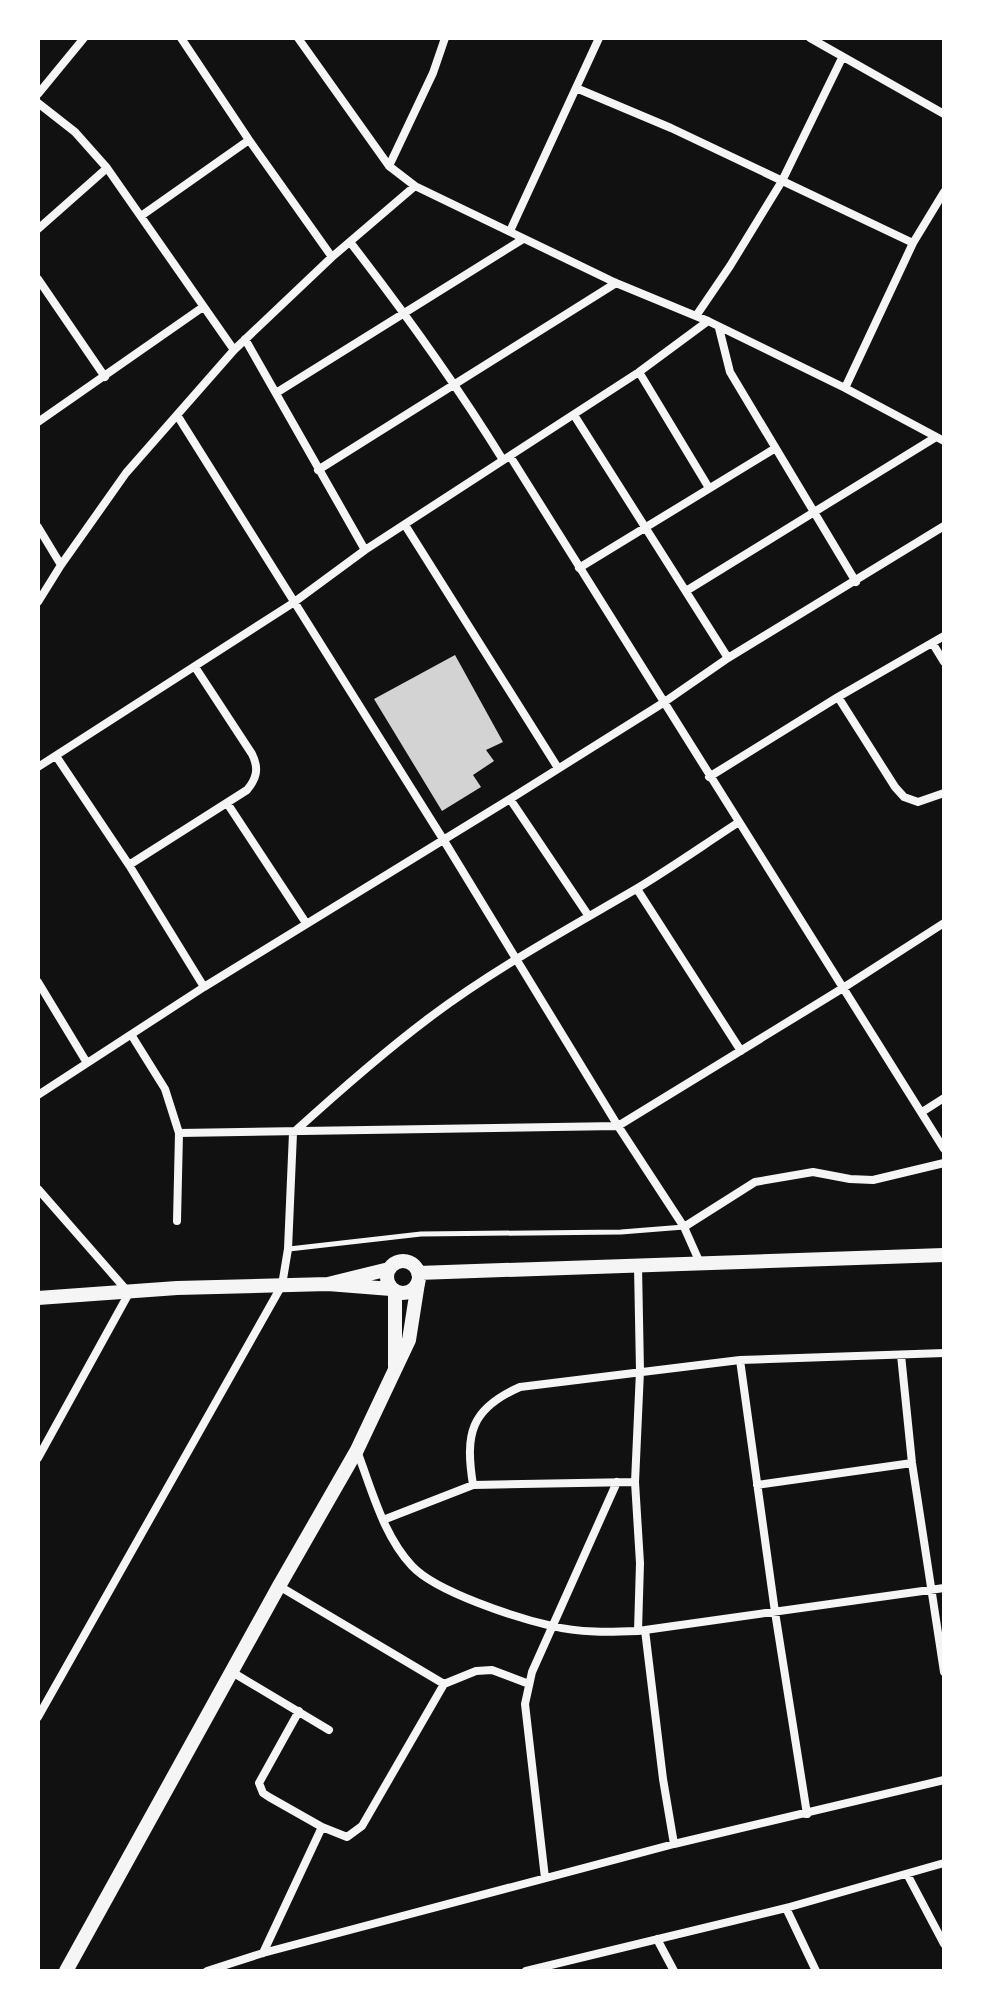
<svg xmlns="http://www.w3.org/2000/svg" width="982" height="2009" viewBox="0 0 982 2009" font-family="'PT Serif',serif">
	<rect width="100%" height="100%" fill="#111"/>
	<!-- building -->
	<path fill="#d3d3d3" d="M455,655L503,742L486,750L494,761L473,775L481,787L442,811L374,699Z"/>
	<g fill="none" stroke-linecap="round" stroke-linejoin="round">
		<!-- service -->
		<path stroke="#f5f5f5" stroke-width="5" d="M289,1249L421,1234L621,1232L684,1227"/>
		<!-- minor -->
		<path stroke="#f5f5f5" stroke-width="8" d="M181,38L249,140L332,257
			M298,38L389,166L415,186L616,283L708,321L845,388L944,441
			M810,38L944,114
			M576,88L671,128L913,243
			M38,94L84,38
			M38,103L75,132L107,168L234,350
			M389,166L433,73L445,38
			M141,216L249,140
			M38,229L107,168
			M510,231L599,38
			M350,242C405,313 456,384 503,460
			M38,279L105,377
			M696,316L730,266L782,181L842,58
			M719,328L730,372L856,582
			M245,339L365,550
			M639,372L709,488
			M845,388L913,243L944,192
			M276,393L523,239
			M177,415L443,839L618,1126L684,1227L700,1263
			M574,415L728,658
			M38,422L203,307
			M510,456L944,1149
			M318,470L616,283
			M405,525L558,768
			M38,527L61,565
			M579,568L774,449
			M686,591L936,437
			M38,602L61,565L126,473L234,350L332,257L415,186
			M933,644L944,662
			M838,697L895,787L904,797L918,802L944,793
			M56,756L129,865L204,987
			M38,767L293,603L365,550L639,372L708,321
			M709,777L838,697L944,636
			M510,799L588,915
			M227,803L306,923
			M129,865L247,790C257,778 259,768 252,754L195,667
			M637,889L741,1051
			M38,982L87,1063
			M132,1036L165,1089L179,1133L177,1221
			M38,1095L204,987L510,799L663,703L728,658L944,526
			M922,1112L944,1098
			M179,1133L618,1126L843,988L944,923
			M38,1189L129,1293L38,1458
			M684,1227L755,1182L813,1172L850,1179L873,1180L944,1163
			M901,1355L912,1463L944,1672
			M740,1360L775,1612L807,1814
			M357,1451C372,1490 383,1535 412,1566C436,1592 517,1618 552,1626C579,1633 610,1632 638,1631L944,1588
			M473,1485C465,1434 470,1409 520,1387L740,1360L944,1353
			M757,1485L912,1463
			M383,1520L473,1485L635,1482
			M279,1586L444,1684
			M645,1630L663,1779L674,1844
			M638,1631L640,1563L635,1482L640,1371L638,1266
			M232,1672L329,1730
			M299,1711L259,1783L263,1793L269,1797L322,1827L347,1837L362,1826L444,1684L476,1671L492,1670L529,1684
			M38,1717L282,1285L288,1249L293,1133C337,1093 381,1054 429,1018C494,969 566,930 636,889C671,868 705,844 739,822
			M907,1874L944,1944
			M545,1878L525,1704L532,1672L617,1482
			M786,1908L816,1971
			M657,1939L674,1971
			M263,1953L322,1827
			M207,1971L263,1953L674,1844L944,1780
			M526,1971L786,1908L944,1863"/>
		<!-- secondary -->
		<path stroke="#f5f5f5" stroke-width="14" d="M395,1367V1291
			M66,1971L279,1586L357,1450L409,1340L418,1283"/>
		<!-- primary -->
		<path stroke="#f5f5f5" stroke-width="14" d="M387 1277a16 16 0 1 1 32 0a16 16 0 1 1-32 0Z
			M389,1269L328,1284L391,1289
			M418,1273L944,1255
			M38,1298L177,1288L328,1284"/>
	</g>
	<!-- border -->
	<rect width="982" height="2009" fill="none" stroke="#ffffff" stroke-width="80"/>
</svg>
